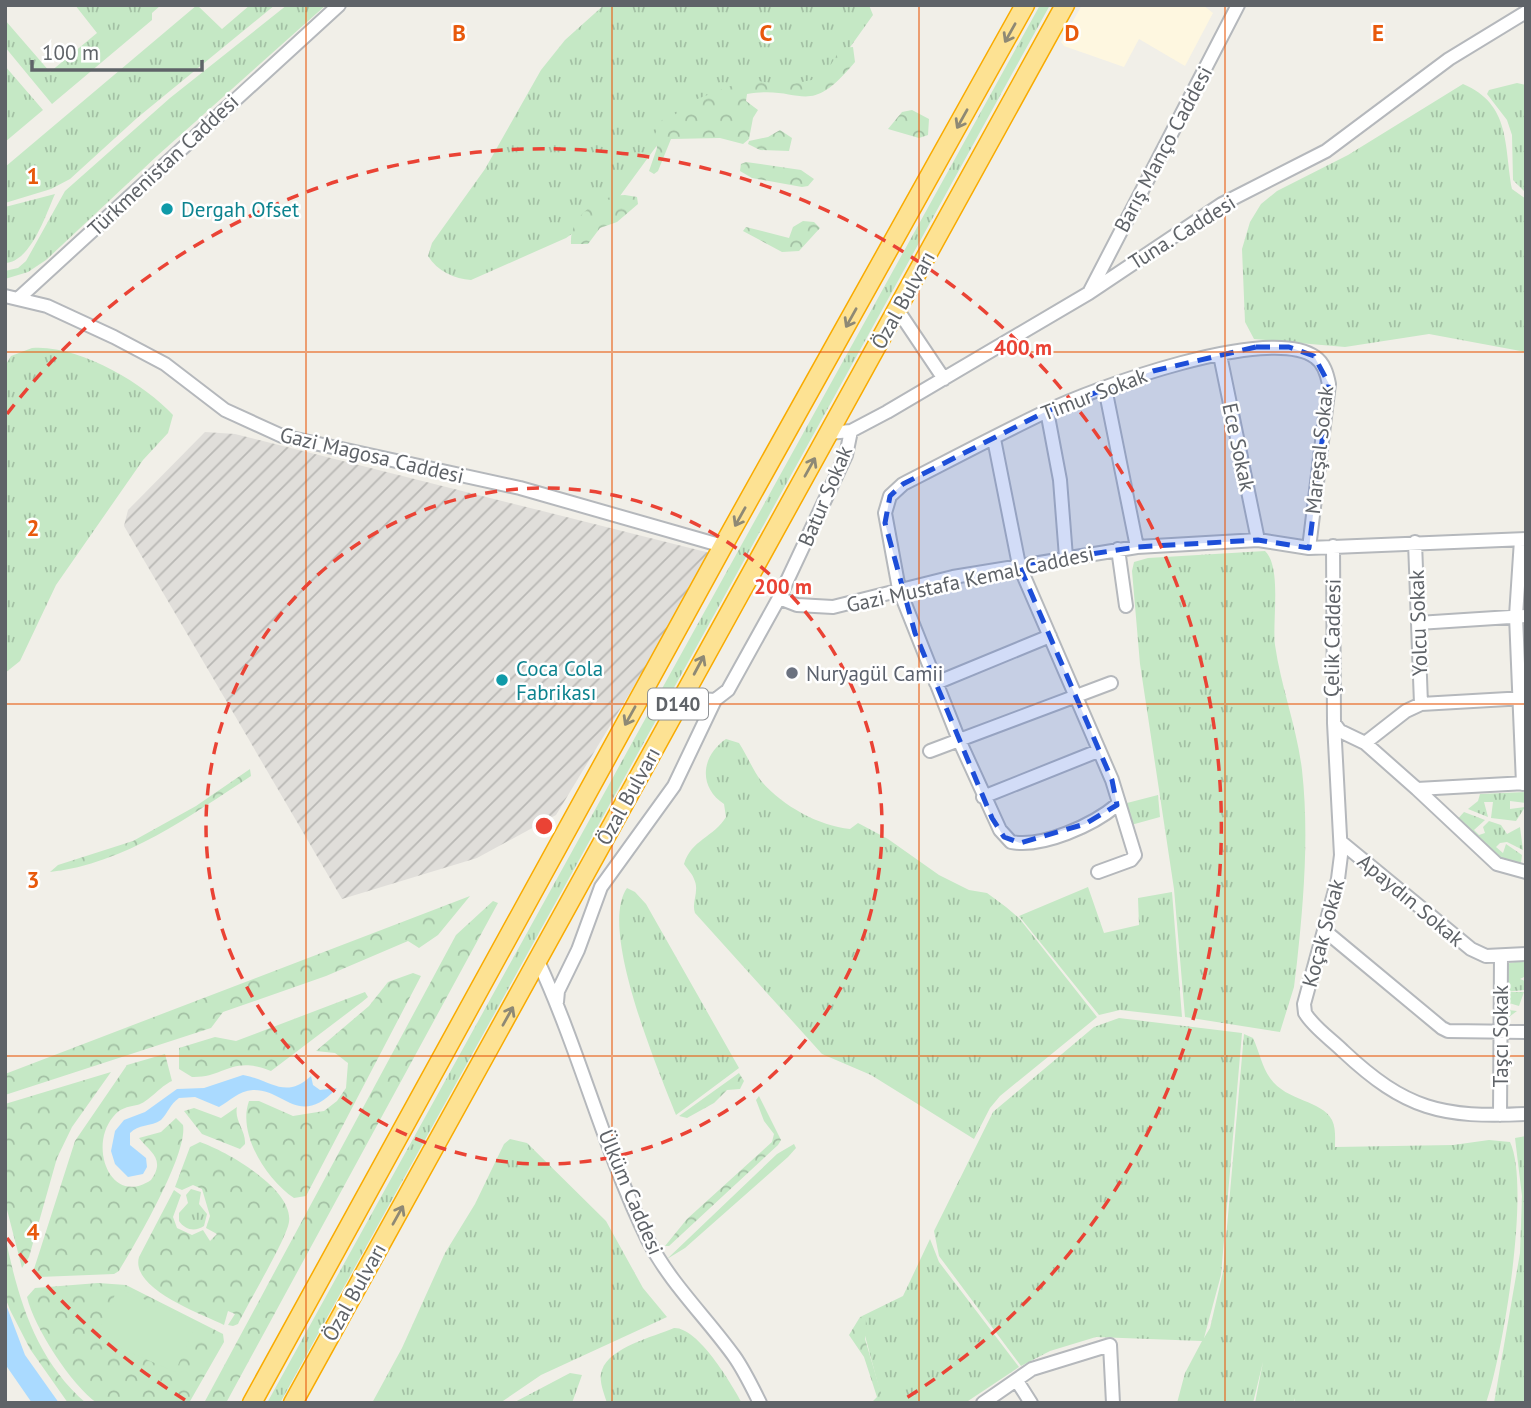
<svg xmlns="http://www.w3.org/2000/svg" width="1531" height="1408" viewBox="0 0 1531 1408" font-family="'PT Sans',sans-serif">
	<defs>
		<pattern id="industrial-furrows" width="10" height="10" patternUnits="userSpaceOnUse" patternTransform="scale(1.75)"><rect width="10" height="10" fill="#e0deda"/><path d="M-1 1l2-2M0 10L10 0M9 11l2-2" fill="none" stroke="#b9b8b5"/></pattern>
		<pattern id="grass-tufts" width="24" height="20" patternUnits="userSpaceOnUse" patternTransform="scale(1.75)"><rect width="24" height="20" fill="#c5e8c5"/><path d="M3 7l-1-3M5 7V3M7 7l1-3M15 17l-1-3M17 17v-4M19 17l1-3" fill="none" stroke="#a3c0a4"/></pattern>
		<pattern id="forest-crowns" width="20" height="18" patternUnits="userSpaceOnUse" patternTransform="scale(1.75)"><rect width="20" height="18" fill="#c5e8c5"/><path d="M2 6a3 3 0 1 1 6 0M12 15a3 3 0 1 1 6 0" fill="none" stroke="#a3c0a4"/></pattern>
	</defs>
	<rect width="100%" height="100%" fill="#f1efe8"/>
	<!-- commercial -->
	<path fill="#fef7e0" d="M1082,5H1203L1213,13L1185,66L1139,39L1124,67L1064,46L1061,42Z"/>
	<!-- industrial -->
	<path fill="url(#industrial-furrows)" d="M205,432L235,434L714,554L556,815L477,858L342,899L124,526L128,510Z"/>
	<!-- grass -->
	<path fill="url(#grass-tufts)" d="M75,5H161L152,13V20L52,104L5,47V20L50,72L97,33Z
		M197,5L222,29L250,5H275L137,118L70,179L51,189L5,203V167Z
		M287,5H326L157,156L46,260L28,272L5,279V271L18,268L26,261L65,191L170,98Z
		M604,5H869L873,15L831,74L815,86H750L669,129L617,200L594,219L566,238L471,280C455,279 437,271 428,256L432,243L485,169L541,70L565,40Z
		M1040,5H1050L280,1403H267Z
		M5,66L43,110L5,142Z
		M1517,83L1526,85V193L1513,180L1512,135L1507,120L1487,94L1489,90Z
		M1463,84C1511,104 1504,146 1512,189L1526,199V352L1429,334L1345,347L1254,339L1245,322L1242,249L1250,222L1261,204L1277,191L1348,155Z
		M55,194C46,214 31,262 5,263V207Z
		M32,348C77,344 144,383 173,415L168,433L143,460L56,585L20,661L5,673V366L11,356Z
		M1265,551C1282,567 1272,621 1275,645C1281,687 1297,728 1302,770C1309,832 1304,899 1297,962L1294,987L1280,1032L1185,1017L1174,889L1140,664L1132,571L1134,562L1148,558Z
		M726,739L739,743C747,755 753,771 762,782C783,806 819,826 850,829L858,823L888,839L939,875L969,890L987,893L1006,907L1019,918L1097,1017L1000,1096L990,1108L974,1139L871,1075L822,1054L695,913C691,902 700,891 694,879C692,873 687,869 684,864C691,840 714,837 726,817L724,804C698,787 701,756 726,739Z
		M1526,792V803L1510,801V809L1525,807L1516,821L1491,818L1493,802H1484L1488,817L1468,809L1478,801L1480,794Z
		M1158,795L1160,817L1131,825L1124,808L1127,803Z
		M1464,812L1485,820L1474,830L1479,835L1485,833L1483,827L1489,821L1501,825L1507,834L1520,827L1523,850L1507,842L1500,843L1496,847L1503,853L1506,844L1522,855L1521,863L1500,859L1456,821Z
		M1088,887L1104,933L1139,925L1138,898L1172,892L1182,1017L1120,1010L1099,1015L1019,916Z
		M627,888L635,892L646,904L739,1068L676,1115C658,1069 598,929 627,888Z
		M1524,960V977L1520,979L1525,981L1524,990L1505,992H1524L1519,1006L1509,1003L1508,1010L1517,1011L1505,1020L1504,1018L1506,964Z
		M1119,1018L1242,1033L1221,1275L1204,1338L1210,1328L1223,1272L1244,1034L1253,1038C1259,1051 1262,1067 1270,1078C1287,1102 1322,1100 1332,1120C1336,1128 1335,1139 1335,1147L1453,1145L1489,1140L1510,1142C1531,1186 1503,1354 1486,1403H1294L1295,1398L1293,1403H1255L1263,1362L1253,1403H1177L1185,1373L1202,1341L1096,1337L1050,1351L1021,1366L939,1256L934,1231L993,1112L1094,1027Z
		M1526,1136V1403H1494L1520,1253L1522,1196L1515,1138Z
		M510,1139L527,1143L606,1221L643,1288L667,1317L541,1375L500,1403H372L402,1348L445,1253L475,1204L504,1144Z
		M191,1189L201,1192L199,1204L207,1214L204,1226C195,1232 185,1230 179,1221V1213L188,1203L186,1195Z
		M930,1239L939,1262L1019,1367L965,1403H883L860,1317L903,1296Z
		M674,1328C698,1327 731,1383 742,1403H607C604,1393 598,1380 602,1370C610,1347 653,1337 674,1328Z
		M570,1373L582,1375L572,1403H513Z"/>
	<!-- forest -->
	<path fill="url(#forest-crowns)" d="M853,47L855,62C806,121 803,84 747,94L746,101L758,110L753,118L749,139L743,144L720,138L671,139L658,171L654,174L649,171L657,148L655,134L662,120L676,114L684,104L749,79L783,86L816,79L830,66L841,48Z
		M912,110L929,119L928,135L919,138L888,129L902,112Z
		M780,130L792,138L789,151L760,150L748,144L749,141L768,137Z
		M746,162L801,170L814,179L808,186L802,187L752,178L740,171L741,164Z
		M625,195L637,197L638,204L617,222L600,228L588,244H571C569,216 599,195 625,195Z
		M803,221L814,222L820,228L799,251L782,252L743,231L746,227L789,238L793,227Z
		M250,769L251,776C191,815 125,864 50,872L58,865L133,841L196,806Z
		M470,896L438,935L419,948L408,941L326,976L223,1012L211,1028L5,1095V1074Z
		M493,901L498,903L226,1403H204L456,935Z
		M413,973L421,976L306,1196L294,1198C267,1180 237,1134 249,1101H259L293,1116L324,1111L337,1101L346,1088L348,1063L335,1053L316,1051L369,1006L388,982Z
		M365,992L368,997L362,1002L271,1071C231,1055 225,1078 192,1077L179,1069V1048L215,1037L236,1041Z
		M165,1054L172,1081C160,1086 148,1103 137,1105C127,1107 120,1108 113,1117C88,1147 111,1207 151,1180C166,1159 150,1152 139,1138L161,1132L176,1118L183,1125C188,1154 136,1243 119,1271L114,1274L39,1277L34,1269L75,1141L127,1065Z
		M111,1072L72,1127L57,1158L29,1257L22,1268L5,1202V1104Z
		M739,1073L744,1081L740,1089L727,1090L714,1103L687,1118L679,1116Z
		M759,1096L781,1140L778,1145L669,1246H665L687,1219L772,1142L774,1134L764,1121L756,1100Z
		M237,1107C234,1121 246,1130 245,1144L240,1149L202,1134L184,1111L194,1108L221,1118Z
		M200,1142C226,1151 294,1189 289,1222C286,1240 248,1303 238,1324L233,1326L228,1325L235,1314L228,1311L224,1325C202,1314 130,1289 139,1257L174,1190L181,1195L173,1217L177,1228L192,1235L203,1230L210,1241L217,1234L206,1228L210,1216L202,1189L193,1185L182,1190L175,1187L190,1147Z
		M794,1144L796,1148L788,1157L685,1248L667,1259L777,1154Z
		M5,1236C18,1298 35,1359 86,1403H68L30,1349L10,1310L5,1297Z
		M98,1283L126,1285L223,1334L224,1342L189,1403H97C71,1385 34,1327 27,1297L35,1288Z
		M860,1317L866,1319L865,1339L884,1403H871L877,1397L864,1357L849,1335Z"/>
	<!-- pitch -->
	<path fill="#c5e8c5" d="M118,1288L197,1322L175,1372L96,1337Z"/>
	<!-- water -->
	<path fill="#aadaff" d="M243,1075C272,1080 285,1100 311,1076L313,1085L320,1090L337,1088C299,1129 285,1089 253,1090C238,1091 230,1101 219,1107L195,1097L179,1098C170,1104 168,1113 161,1120C151,1127 138,1124 130,1133V1145L146,1158L147,1167L143,1174L128,1177L115,1164L111,1151L115,1131L124,1120L145,1112L177,1089L204,1088Z
		M5,1302L25,1355L59,1403H32L5,1364Z"/>
	<g fill="none" stroke-linecap="round" stroke-linejoin="round">
		<defs>
			<path id="minor" d="M1090,291L1238,5
				M5,296L47,306L114,337L165,364L225,410L282,436L520,488L723,546
				M20,297L339,5
				M897,309L944,379
				M1220,355L1258,540
				M1105,388L1137,547
				M1047,411L1060,480L1066,557
				M828,433L851,431L887,412L1089,293L1222,204L1326,151L1449,59L1526,12
				M994,439L1019,565L1112,780L1135,855L1131,860L1098,872
				M1521,540L1516,616L1523,784
				M1415,542L1421,704
				M1333,546L1334,723L1340,731L1365,743L1417,789L1526,783
				M1118,549L1126,606
				M779,598L797,605L833,607L953,577L1137,547L1258,540L1309,548L1526,539
				M1418,623L1526,616
				M936,683L1050,636
				M682,698L715,700L728,690L779,598L846,455L851,431
				M1334,723L1341,855L1338,879L1304,1004L1305,1013C1314,1028 1331,1039 1343,1051C1406,1110 1442,1118 1526,1114
				M1365,743L1406,711L1421,704L1525,698
				M930,751L1111,683
				M1417,789L1497,864L1526,872
				M983,797L1098,751
				M1117,805C1093,825 1043,848 1011,842L1000,830L959,740L899,589L885,513L890,496L903,484C950,460 997,435 1045,412C1094,388 1269,324 1315,357C1324,363 1327,374 1329,384L1309,548
				M1341,842L1471,949L1486,956L1526,954
				M1324,930L1442,1028L1448,1031L1526,1032
				M538,961C580,1052 604,1150 648,1240C670,1283 706,1317 734,1356C744,1370 752,1387 760,1403
				M557,1002L558,991L578,950L601,887L674,786L715,700
				M1500,1115L1501,956
				M1017,1381L1031,1403
				M983,1403L1032,1369L1110,1345L1113,1403"/>
			<path id="highway" d="M252,1403L723,546L1025,5
				M293,1403L1065,5"/>
		</defs>
		<!-- minor casing -->
		<use href="#minor" stroke="#b5b8bc" stroke-width="16"/>
		<!-- highway casing -->
		<use href="#highway" stroke="#f9ab00" stroke-width="21"/>
		<!-- minor -->
		<use href="#minor" stroke="#fff" stroke-width="12"/>
		<!-- highway -->
		<use href="#highway" stroke="#fde293" stroke-width="18"/>
	</g>
	<!-- one-way arrows -->
	<defs><path id="oneway-shaft" d="M-6 0H5M1.5-3L5.5 0L1.5 3" fill="none" stroke-width="1.6" stroke-linecap="round" stroke-linejoin="round" transform="scale(1.75)"/></defs>
	<g stroke="#8e8975">
		<use href="#oneway-shaft" transform="translate(1010 33) rotate(119)"/>
		<use href="#oneway-shaft" transform="translate(962 119) rotate(119)"/>
		<use href="#oneway-shaft" transform="translate(851 318) rotate(119)"/>
		<use href="#oneway-shaft" transform="translate(810 467) rotate(-61)"/>
		<use href="#oneway-shaft" transform="translate(740 517) rotate(119)"/>
		<use href="#oneway-shaft" transform="translate(699 665) rotate(-62)"/>
		<use href="#oneway-shaft" transform="translate(630 716) rotate(119)"/>
		<use href="#oneway-shaft" transform="translate(508 1016) rotate(-61)"/>
		<use href="#oneway-shaft" transform="translate(398 1215) rotate(-61)"/>
	</g>
	<!-- marked area -->
	<path fill="#1d4ed8" fill-opacity="0.2" stroke="#1d4ed8" stroke-width="5" stroke-dasharray="14 9" stroke-linejoin="round" d="M1256,347H1289L1314,356L1329,384L1309,548L1258,540L1137,547L1019,565L1112,780L1117,805L1085,824L1020,843L1004,837L992,818L915,633L885,523L890,496L903,484L1047,411L1153,371Z"/>
	<!-- grid -->
	<path fill="none" stroke="#e8590c" stroke-width="2" stroke-opacity="0.55" d="M306,5V1403M612,5V1403M919,5V1403M1225,5V1403M5,352H1526M5,704H1526M5,1056H1526"/>
	<!-- distance rings -->
	<g fill="none" stroke="#ea4335" stroke-width="3.5" stroke-dasharray="12 9">
		<circle cx="544" cy="826" r="338"/>
		<path d="M185 1400A677 677 0 0 1 7 1238M7 414A677 677 0 1 1 903 1400"/>
	</g>
	<!-- markers -->
	<g fill="#0f9aa8" stroke="#fff" stroke-width="2.5">
		<circle cx="167" cy="209" r="7"/>
		<circle cx="502" cy="680" r="7"/>
	</g>
	<circle fill="#6b7280" stroke="#fff" stroke-width="2.5" cx="792" cy="673" r="7"/>
	<g text-anchor="middle" dominant-baseline="central" stroke-width="5" stroke-linejoin="round" paint-order="stroke">
		<!-- shield labels -->
		<rect fill="#fff" stroke="#8f9295" stroke-width="2" x="648" y="688.5" width="60" height="31" rx="5"/>
		<g font-size="19" font-weight="bold" fill="#5f6368">
			<text x="678" y="704">D140</text>
		</g>
		<!-- street labels -->
		<g font-size="21" fill="#5f6368" stroke="#fff">
			<text transform="translate(1163 149) rotate(-62)">Barış Manço Caddesi</text>
			<text transform="translate(163 165) rotate(-43)">Türkmenistan Caddesi</text>
			<text transform="translate(1182 232) rotate(-32)">Tuna. Caddesi</text>
			<text transform="translate(903 300) rotate(-61)">Özal Bulvarı</text>
			<text transform="translate(1094 394) rotate(-21)">Timur Sokak</text>
			<text transform="translate(1239 447) rotate(78)">Ece Sokak</text>
			<text transform="translate(1319 450) rotate(-84)">Mareşal Sokak</text>
			<text transform="translate(372 455) rotate(13)">Gazi Magosa Caddesi</text>
			<text transform="translate(825 496) rotate(-67)">Batur Sokak</text>
			<text transform="translate(970 579) rotate(-12)">Gazi Mustafa Kemal Caddesi</text>
			<text transform="translate(1418 623) rotate(-92)">Yolcu Sokak</text>
			<text transform="translate(1332 638) rotate(-89)">Çelik Caddesi</text>
			<text transform="translate(628 796) rotate(-61)">Özal Bulvarı</text>
			<text transform="translate(1411 900) rotate(40)">Apaydın Sokak</text>
			<text transform="translate(1323 933) rotate(-75)">Koçak Sokak</text>
			<text transform="translate(1500 1036) rotate(-90)">Taşcı Sokak</text>
			<text transform="translate(631 1192) rotate(67)">Ülküm Caddesi</text>
			<text transform="translate(354 1292) rotate(-61)">Özal Bulvarı</text>
		</g>
		<!-- culture labels -->
		<g font-size="21" fill="#0d838f" stroke="#fff" text-anchor="start">
			<text x="181" y="209">Dergah Ofset</text>
			<text x="516" y="668">Coca Cola<tspan x="516" dy="24">Fabrikası</tspan></text>
		</g>
		<!-- worship labels -->
		<g font-size="21" fill="#5b616d" stroke="#fff" text-anchor="start">
			<text x="806" y="673">Nuryagül Camii</text>
		</g>
	</g>
	<g font-size="23" text-anchor="middle" font-weight="bold" fill="#e8590c" stroke="#fff" stroke-width="5" stroke-linejoin="round" paint-order="stroke">
		<text x="459" y="41">B</text>
		<text x="766" y="41">C</text>
		<text x="1072" y="41">D</text>
		<text x="1378" y="41">E</text>
		<text x="33" y="184">1</text>
		<text x="33" y="536">2</text>
		<text x="33" y="888">3</text>
		<text x="33" y="1240">4</text>
	</g>
	<circle cx="544" cy="826" r="10" fill="#ea4335" stroke="#fff" stroke-width="3.5"/>
	<g font-size="21" text-anchor="middle" font-weight="bold" fill="#ea4335" stroke="#fff" stroke-width="5" stroke-linejoin="round" paint-order="stroke">
		<text x="1023" y="355">400 m</text>
		<text x="783" y="594">200 m</text>
	</g>
	<!-- border -->
	<rect width="1531" height="1408" fill="none" stroke="#5f6368" stroke-width="14"/>
	<!-- scale -->
	<path d="M32 60v10h170v-10" fill="none" stroke="#5f6368" stroke-width="3.5"/>
	<text x="42" y="60" font-size="21" fill="#5f6368" stroke="#ffffff" stroke-width="5" paint-order="stroke">100 m</text>
</svg>
